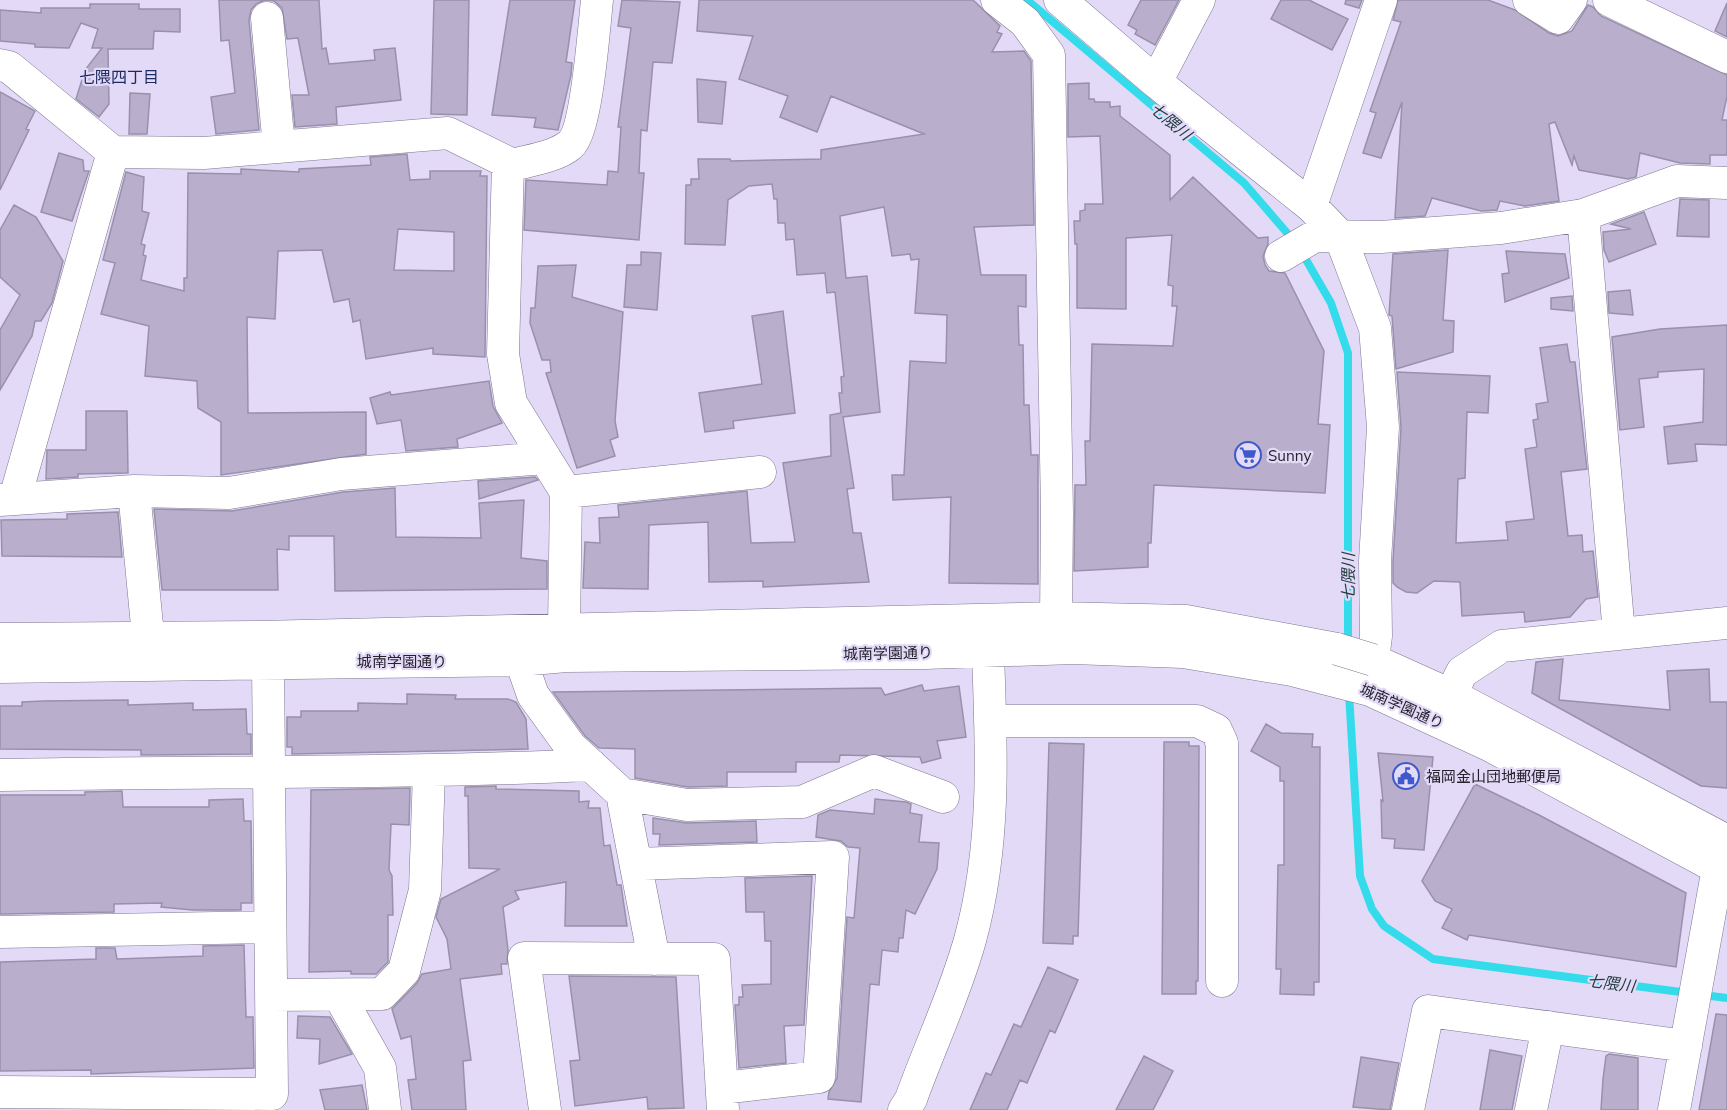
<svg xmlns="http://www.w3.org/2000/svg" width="1727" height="1110" viewBox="0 0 1727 1110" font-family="Mulish,'Noto Sans JP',sans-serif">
	<rect width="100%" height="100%" fill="#e3daf7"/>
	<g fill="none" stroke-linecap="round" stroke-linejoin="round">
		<!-- stream -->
		<path stroke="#34dbeb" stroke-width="8" d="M1027,0L1244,183L1294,241
			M1301,251L1331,303L1348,353V645
			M1349,693L1360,876L1372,909L1384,926L1433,959L1688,993
			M1703,995L1727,998"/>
	</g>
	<!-- building -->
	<path fill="#b9afcc" stroke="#9a90ab" stroke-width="1.5" fill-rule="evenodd" d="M219,0H319L322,49L326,48L329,64L375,60L374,50L395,48L401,100L336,107L337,124L295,127L292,95H309L298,38L287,39L282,8L274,1L265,0L256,4L251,10L249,20L259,130L216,134L211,97L235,93L229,40L221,41Z
		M434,0H469L467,115L431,114Z
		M510,0H575L566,62L572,63L571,75L558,130L534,127L536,118L492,115Z
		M622,0L680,2L672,63L653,62L647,131L641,130L639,173H644L639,240L524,230L526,180L607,185L608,171L618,172L621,127H618L631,28L618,26Z
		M699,0H973L1000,26L997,32L1002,34L992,52L1024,51L1031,61L1034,225L974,227L981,275H1026V307L1018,306L1019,345H1023L1024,405H1029L1031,455H1038V584L949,583L951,497L893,500L892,475H904L910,361L946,363L947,315L915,313L919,259L911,260L910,254L892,256L884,207L840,216L846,278L867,276L880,412L843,417L854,488L847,489L853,533H861L869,582L763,587V581L709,582L708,522L649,525L648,589L583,588L585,542L600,543L599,518L619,517L618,505L747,491L751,543L795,542L783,463L831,456L830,415L841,413L839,393H842L841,377L844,376L835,292L827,293L825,273L797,275L794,239L786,240L785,223H778L777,199H774L772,184L749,186L728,200L725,245L685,244L686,185H691V179H699L698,159H730L731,161L821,159V150L924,134L831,96L817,132L780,117L788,96L739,79L753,36L697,31Z
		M1141,0H1179L1155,45L1135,34L1137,30L1128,25Z
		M1281,0H1309L1348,19L1332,50L1271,19Z
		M1346,0H1362L1359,8L1345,4Z
		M1398,0H1488L1515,10L1549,33L1558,36L1572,31L1588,5L1593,7L1601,16L1727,75V96L1722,120H1727V155H1710V164L1680,163L1640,153L1636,177L1628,179L1579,170L1574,156L1572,165L1555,122L1549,124L1559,201L1525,206L1500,201L1497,210L1481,211L1432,198L1425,216L1395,218L1402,102L1381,158L1363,153L1376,113L1370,111L1401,22L1393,20Z
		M1727,3V37L1715,31Z
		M90,4H139V9H180V32L154,31L153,49H108L109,104L99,117L76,99L85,70L102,48H92L98,29L81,23L69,48L35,47V44L0,41V10L41,13V8H90Z
		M697,79L726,82L722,124L698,122Z
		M1089,83V99H1094L1095,102H1110V107L1120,106V116L1170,155V200L1193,177L1258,238L1268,237V244L1263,256L1265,265L1269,271L1285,273L1324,351L1318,424L1330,425L1325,493L1154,485L1151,543H1148V567L1074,571L1075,485H1086L1085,441H1090L1092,344L1173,346L1177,306H1172L1173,286L1168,285L1172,235L1126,238V309L1077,308V244H1075L1074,221H1080V211L1085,210V204H1103L1100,136L1068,137V84Z
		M0,92L35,111L26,129L29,130L0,190Z
		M130,93L150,94L147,134H129Z
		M59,153L83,160L84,171H89L72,221L41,212Z
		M407,154L410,180L430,179V171H481L480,176H487L485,357L433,354V348L366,359L360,320L353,322L349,299L334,302L322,250L278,251L275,319L247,317L248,413L366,412V454L221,475V422L198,408L197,381L145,376L149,326L101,314L115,263L103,260L126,172L144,177L142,211L149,213L141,244L145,245L143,255L146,256L141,280L184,291V278H187L188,173L241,174V169L299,172V169L371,165L370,157ZM398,229L454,232V271L394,270Z
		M1680,199L1709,200V237L1677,236Z
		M14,205L36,217L63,261L52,303L41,321H35L32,336L0,390V330L20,295L0,277V230Z
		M1644,212L1656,244L1609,262L1604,250L1603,232L1631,229L1611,224Z
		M1448,250L1443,320L1454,321L1453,352L1396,369L1392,316L1389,315L1393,254Z
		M1506,251L1565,254L1569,278L1505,302L1502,274L1509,273Z
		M641,252L661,253L657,310L624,307L627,265H641Z
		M576,265L572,297L623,312L615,421L618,437L610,440L615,456L577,468L546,373L551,372L550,360H542L530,323L531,308H535L538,266Z
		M1630,290L1633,315L1609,313L1608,292Z
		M1572,296L1573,311L1551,309V298Z
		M783,311L795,413L733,421L734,428L705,432L699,393L762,384L752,316Z
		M1727,325V445L1695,444L1697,461L1668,464L1664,427L1703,422L1704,369L1658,372V377L1639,379L1644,427L1620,430L1612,337L1660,329Z
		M1567,344L1570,362H1575L1587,469L1561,472L1568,536L1582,535L1583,552L1593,551L1598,597L1586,599L1570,617L1525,622L1524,612L1462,616L1460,582L1434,581L1417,593L1406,592L1397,587L1393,583V561L1401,428L1397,372L1490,376L1488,413L1467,412L1465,478L1458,479L1456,543L1508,540L1506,522L1534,519L1525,449L1537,447L1533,420L1538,419L1536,404L1548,402L1540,348Z
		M489,381L493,406L502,423L457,439L458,447L406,451L401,420L377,424L370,398L390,392L391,395Z
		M86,411H127L128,473L78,474V477L46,479L47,450H86Z
		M535,477L538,480L479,499L478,481Z
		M395,488L396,537L481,538L479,503L524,500L521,558L547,561V589L335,591L334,536H289V550L277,549L278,590H162L154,509L232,511L343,492Z
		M118,512L122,557L2,556L1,520L67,519V514Z
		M1563,659L1559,700L1670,710L1667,671L1709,669L1710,702H1727V788L1701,786L1532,693L1536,662Z
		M922,685L924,691L959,686L966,737L937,741L941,758L922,763L920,757L840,755L839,762H796V772H727V786L688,787L635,778V749L599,748L585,736L553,692L881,688L885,695Z
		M407,694L456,695L455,699H508L516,702L526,719L528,749L292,754V747H287V717H301V711H358V703L407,704Z
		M128,700V705L193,703V710L246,709L247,734H251V754L141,755V750L0,749V706H22V702L43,701Z
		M1266,724L1281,733L1313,734L1312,747H1320L1319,982H1314V995L1280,994L1281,969H1276L1278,865H1284V781H1280V767L1251,751Z
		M1164,742H1189V746H1199L1198,981H1196V994H1162Z
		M1049,743L1084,744L1078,936H1073V944L1043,943Z
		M1378,753L1433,757L1424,850L1394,848L1395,839L1382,838L1381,800L1383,801Z
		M1475,784L1539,815L1686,893L1676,967L1469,935L1467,940L1442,928L1452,909L1435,901L1422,881Z
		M496,786V789L579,791V802L589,801L588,808H600L604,846L610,845L617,885H621L627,926H565L566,882L515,891L519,899L503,907L508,950L507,964H501L502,974L460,979L471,1060L463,1061L466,1110H412L408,1080L416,1079L411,1036L401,1039L392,1009L417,983L422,974L451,969L447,939L436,917L441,899L500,869L469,868L468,796H465V787Z
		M410,788L409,825L391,824L389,870L392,876L393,915H388V962L376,974H351V971L309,972L311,790Z
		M122,791L123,807H209V800L243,799L244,821H251L252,903H241V910H193L161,907L162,903L114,904V912L0,914V795H85V792Z
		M875,799L906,802L911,804L910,813L922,815L919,842L939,843L937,869L915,914L906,910L903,938H899L898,952L882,950L879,985L870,984L861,1102L828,1099L829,1092L837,1078L847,917L854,918L860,848L848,847L841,841L816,837L818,815L830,810L874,814Z
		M653,818L687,823L756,821L757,842L659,845L660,834H653Z
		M812,876L804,1025L784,1026L786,1063L739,1068L735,1005H739V997H743L742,985L771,984V941H765L764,912H746L745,878Z
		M244,945L246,1017H253L254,1068L91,1074V1070L0,1071V962L96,959V948H115L117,959L203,956V946Z
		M1048,967L1078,980L1055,1033L1050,1030L1027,1083L1020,1080L1007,1110H970L986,1073L991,1075L1014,1024L1021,1027Z
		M569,976L676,977L684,1108L648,1109L647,1097L575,1106L570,1061L580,1060Z
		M1716,1014L1727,1015V1110H1699Z
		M298,1016L330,1017L352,1054L319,1064L320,1039L297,1038Z
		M1490,1050L1522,1056L1512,1110H1480Z
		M1609,1054L1638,1058V1110H1601L1603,1079L1606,1056Z
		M1144,1056L1173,1071L1153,1110H1116Z
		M1361,1057L1399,1063L1390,1110L1353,1107Z
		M362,1085L367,1110H325L320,1090Z"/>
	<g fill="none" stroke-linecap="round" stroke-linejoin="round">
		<defs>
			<path id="minor" d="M997,0L1025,22L1049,55L1057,513L1056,618
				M1060,0L1156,82L1311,206L1340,236L1375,328L1383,427L1375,561L1376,636L1373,660L1453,696L1727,841
				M1529,0L1558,18L1571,0
				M1609,0L1727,57
				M267,18L279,147
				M0,65L9,67L113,152L204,153L448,133L513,165C531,160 555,157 570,145C587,130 594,27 597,0
				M1156,82L1199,0
				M508,163L503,354L511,403L566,492L564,628
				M1311,206L1381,0
				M1583,215L1619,634
				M1281,256L1315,236L1381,237L1501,228L1583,215L1677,181L1727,183
				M134,491L148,636
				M566,492L760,472
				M15,498L113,152
				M0,500L134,491L229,493L341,474L545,458
				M0,639L260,637L1056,618L1186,621L1337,649
				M514,641L533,695L570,746L622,794L654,959
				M0,667L520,660L566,656L925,653L1073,648L1183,652L1292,670L1370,690L1489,745L1727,873
				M1442,713L1462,672L1502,646L1727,623
				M990,721H1197L1216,730L1222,743V981
				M0,775C197,771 394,774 591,765
				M622,794L687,805L802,802L874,771L943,797
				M636,864L833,857L819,1077L722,1088
				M0,932L270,927
				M273,995L382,994L404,971L425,890L429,772
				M340,997L380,1068L385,1110
				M0,1092L272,1094L268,661
				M545,1110L524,958L714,959L723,1110
				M904,1110L911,1099C930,1046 955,994 970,940C998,838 991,735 987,630
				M1408,1110L1428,1011L1686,1046
				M1531,1110L1548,1027
				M1674,1110L1718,868L1727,850"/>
		</defs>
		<!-- minor casing -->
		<use href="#minor" stroke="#7e7691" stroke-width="33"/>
		<!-- minor -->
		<use href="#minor" stroke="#fff" stroke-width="32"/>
		<defs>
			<path id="minor-bridge" d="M1337,649L1373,660"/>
		</defs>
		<!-- minor-bridge casing -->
		<use href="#minor-bridge" stroke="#7e7691" stroke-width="33" stroke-linecap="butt"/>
		<!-- minor-bridge -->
		<use href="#minor-bridge" stroke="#fff" stroke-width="32"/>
	</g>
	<!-- icons -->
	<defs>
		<symbol id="supermarket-ring" viewBox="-11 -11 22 22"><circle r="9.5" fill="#e3daf7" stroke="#3e59cc" stroke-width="1.5"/><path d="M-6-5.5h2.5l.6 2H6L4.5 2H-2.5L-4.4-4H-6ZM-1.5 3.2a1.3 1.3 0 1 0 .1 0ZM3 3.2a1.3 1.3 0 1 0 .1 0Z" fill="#3e59cc"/></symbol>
		<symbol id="civic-ring" viewBox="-11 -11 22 22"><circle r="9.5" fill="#e3daf7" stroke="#3e59cc" stroke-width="1.5"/><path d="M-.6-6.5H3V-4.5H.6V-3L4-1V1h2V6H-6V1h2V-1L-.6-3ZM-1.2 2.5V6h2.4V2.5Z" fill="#3e59cc"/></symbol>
	</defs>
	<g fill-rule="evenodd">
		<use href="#supermarket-ring" x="1233" y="440" width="30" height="30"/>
		<use href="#civic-ring" x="1391" y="761" width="30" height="30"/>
	</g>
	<g text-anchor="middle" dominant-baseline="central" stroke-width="4.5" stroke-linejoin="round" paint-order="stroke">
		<!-- poi labels -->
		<g font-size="15" fill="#25222c" stroke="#e3daf7" text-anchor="start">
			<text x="1268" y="455">Sunny</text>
			<text x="1426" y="776">福岡金山団地郵便局</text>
		</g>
		<!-- street labels -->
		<g font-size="15" fill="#25222c" stroke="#e3daf7">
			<text transform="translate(888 653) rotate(-1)">城南学園通り</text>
			<text x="402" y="661">城南学園通り</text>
			<text transform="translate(1402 706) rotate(24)">城南学園通り</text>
		</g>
		<!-- neighbourhood labels -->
		<g font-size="16" fill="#1c2b62" stroke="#e3daf7">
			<text x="119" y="77">七隈四丁目</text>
		</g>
		<!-- water labels -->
		<g font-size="16" font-style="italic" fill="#233d40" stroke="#e3daf7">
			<text transform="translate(1171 121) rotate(40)">七隈川</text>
			<text transform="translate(1348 577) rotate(-90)">七隈川</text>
			<text transform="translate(1611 983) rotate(7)">七隈川</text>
		</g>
	</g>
</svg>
